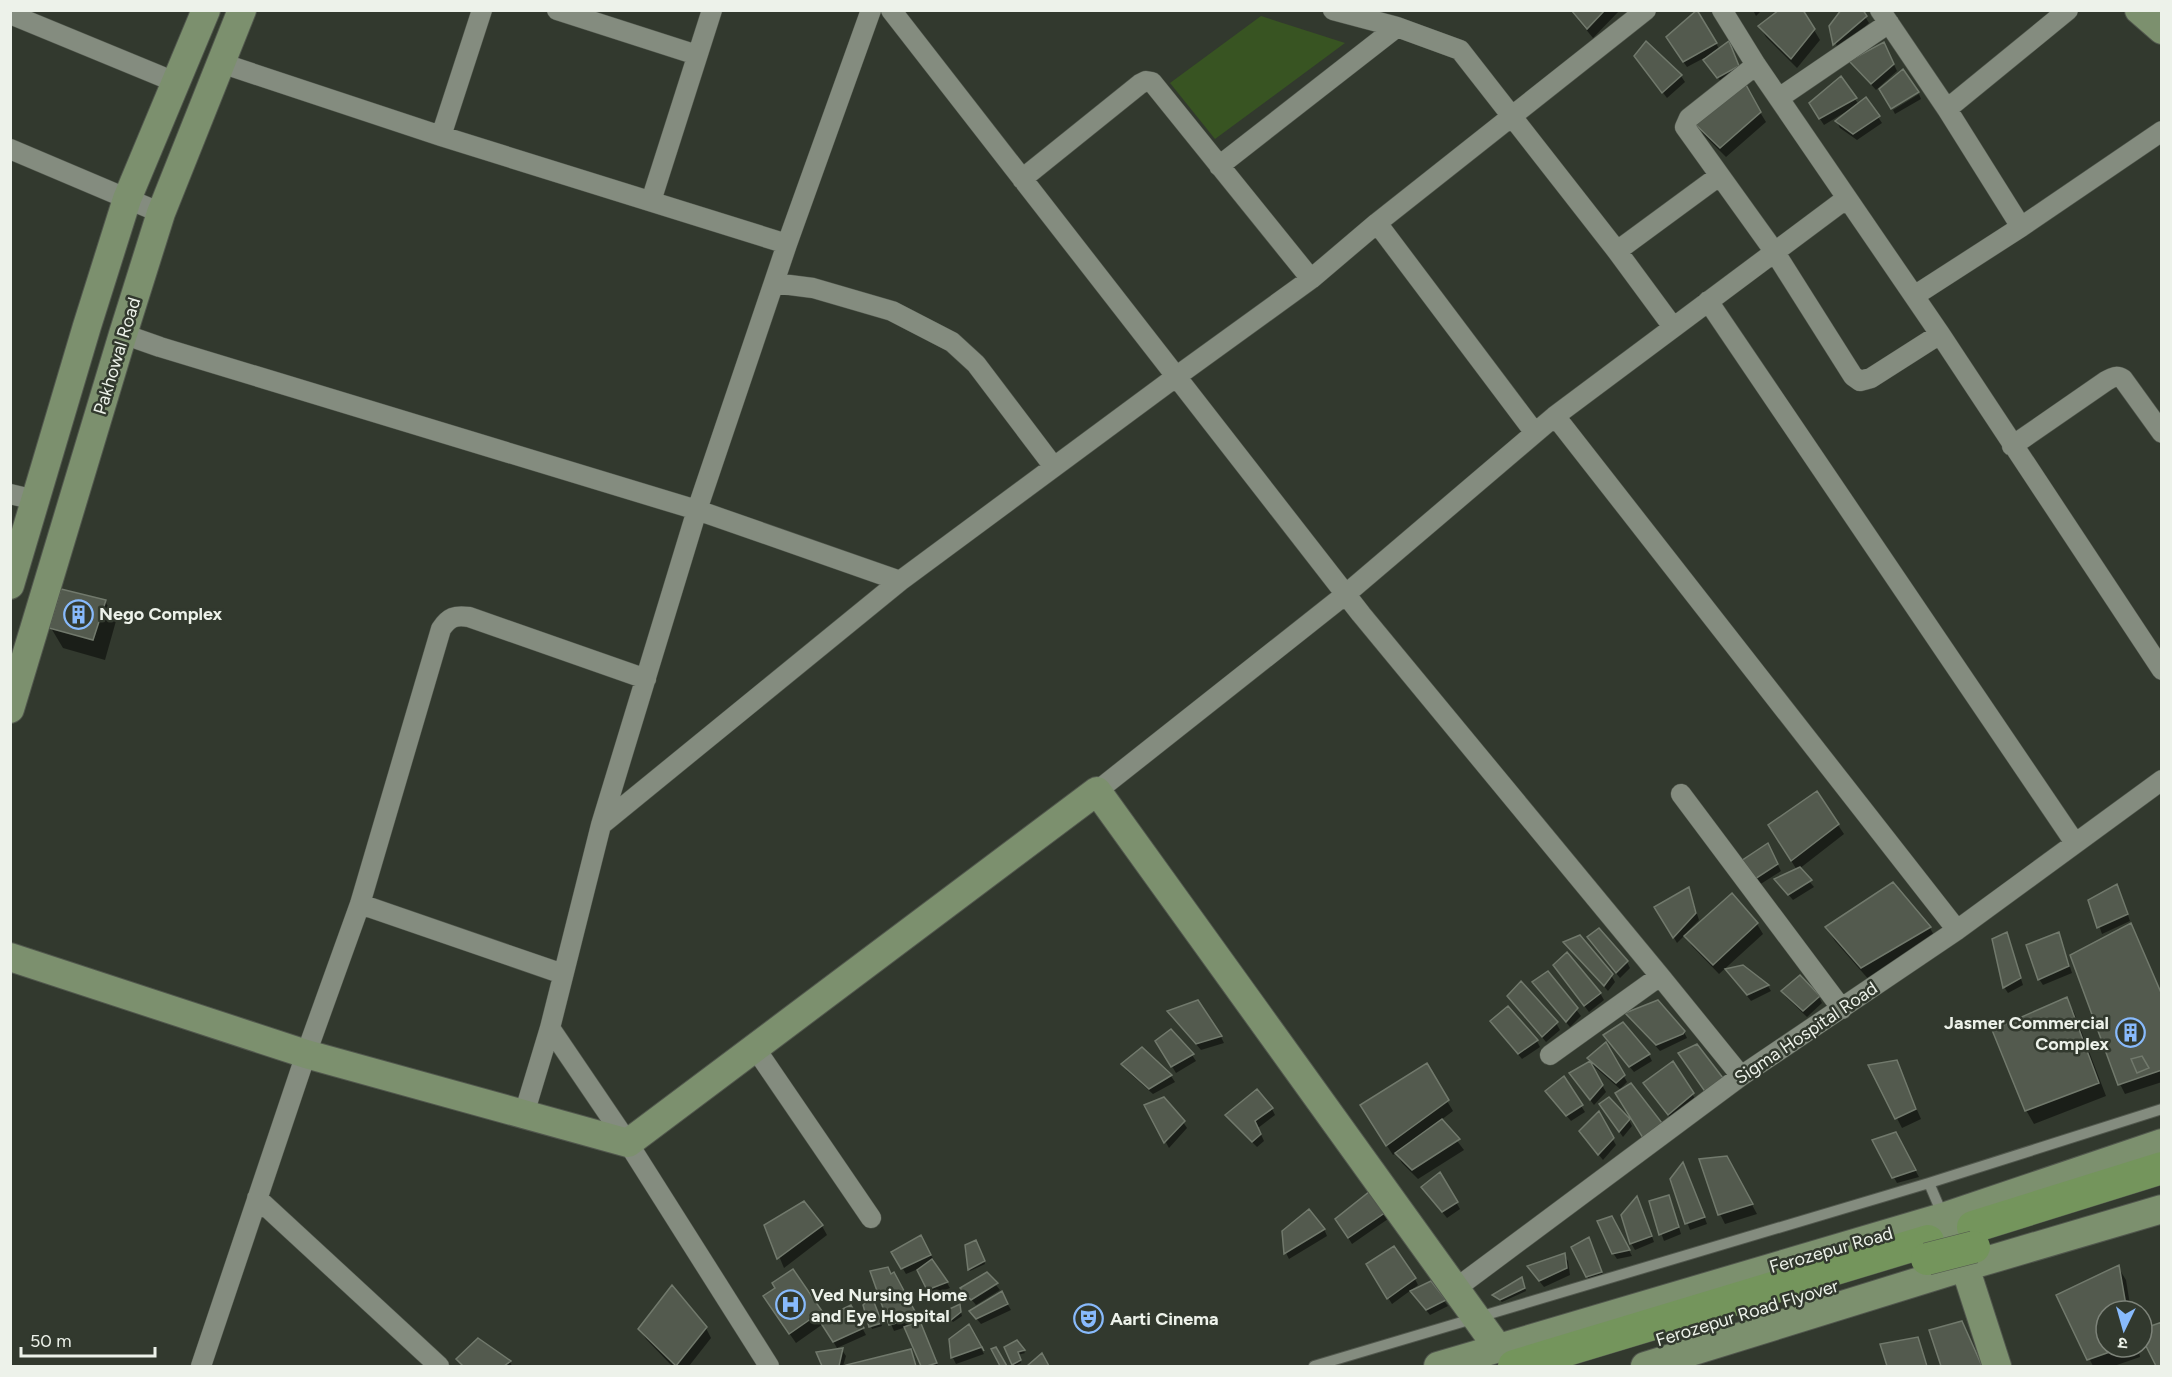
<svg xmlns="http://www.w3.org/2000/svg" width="2172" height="1377" viewBox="0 0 2172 1377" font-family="Figtree,'Noto Sans Devanagari',sans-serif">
	<rect width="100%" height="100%" fill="#32392e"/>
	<!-- green -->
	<path fill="#385422" d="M1261,16L1345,43L1215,139L1170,83Z"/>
	<!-- shadow -->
	<path fill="#0007" d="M1570,10H1620L1593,38Z
		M1753,10H1762L1756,16Z
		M1861,10L1869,23L1838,50L1831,27Z
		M1696,12L1720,50L1729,43L1741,73L1722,83L1704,58L1687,67L1671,44Z
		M1760,27L1814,30L1820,40L1797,68L1766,37Z
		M1647,43L1681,76L1685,82L1667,98L1640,62Z
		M1887,50L1897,71L1876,90L1851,62Z
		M1841,78L1859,105L1878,117L1882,123L1857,140L1840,128L1837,122L1848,113L1847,111L1824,125L1814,110Z
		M1744,86L1766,122L1726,157L1703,134L1697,124Z
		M1919,94L1921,99L1895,114L1893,110Z
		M105,601L116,621L105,660L63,648L51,628Z
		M1838,825L1844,834L1799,869L1814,887L1793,900L1776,880L1797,870L1775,835Z
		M1771,851L1781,871L1759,885L1747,867Z
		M1689,889L1699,920L1687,932L1689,934L1732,896L1757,924L1763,934L1719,974L1692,946L1685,935L1677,943L1656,907Z
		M2120,892L2130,921L2102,934L2090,900Z
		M2131,925L2162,995V1082L2125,1094L2120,1084Z
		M1827,928H1930L1937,941L1870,981L1835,941Z
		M2006,934L2023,985L2008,993L2004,987Z
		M2059,934L2072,973L2043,985L2039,979Z
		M1588,938L1627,962L1630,968L1620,978Z
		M1565,942L1611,975L1615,982L1608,991Z
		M1742,967L1768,986L1771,991L1751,1001L1727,970Z
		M1559,972L1600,993L1604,1000L1589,1012Z
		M1548,973L1581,1016L1570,1027L1538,988Z
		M1782,991L1819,997L1822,1003L1807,1017L1786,997Z
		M2066,999L2074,1012L2106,1096L2034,1124L2026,1110Z
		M1197,1002L1221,1037L1224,1043L1201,1050L1169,1012Z
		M1513,1002L1556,1023L1560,1030L1546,1042Z
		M1627,1014L1684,1032L1687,1038L1660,1051Z
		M1496,1028L1537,1041L1540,1047L1522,1059Z
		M1157,1041L1192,1055L1196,1061L1176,1073Z
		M1608,1041L1649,1055L1652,1061L1634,1072Z
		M1606,1044L1627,1082L1620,1089L1590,1063L1588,1058Z
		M1142,1049L1171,1076L1175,1082L1153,1094L1127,1071L1123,1065Z
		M1896,1062L1921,1119L1902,1128L1870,1066Z
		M1589,1063L1606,1092L1594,1105L1575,1080Z
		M1672,1063L1696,1100L1672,1120L1649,1089Z
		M1426,1066L1453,1111L1441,1120L1464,1150L1418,1179L1402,1163L1396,1153L1393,1155L1367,1115Z
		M1563,1078L1585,1112L1571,1121L1546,1091Z
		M1146,1106L1183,1122L1187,1128L1169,1148Z
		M1272,1109L1275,1115L1258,1128L1264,1141L1257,1147L1231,1121L1227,1115Z
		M1605,1111L1629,1120L1632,1126L1623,1137Z
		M1598,1114L1616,1145L1603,1160L1580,1132Z
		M1895,1134L1919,1177L1897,1183L1874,1141Z
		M1726,1157L1757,1214L1725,1224L1720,1214Z
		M1686,1170L1707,1224L1690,1230L1671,1179Z
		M1440,1174L1460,1209L1447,1218L1423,1188Z
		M1373,1190L1388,1219L1352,1244L1337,1219Z
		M1650,1202L1671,1203L1681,1234L1664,1241Z
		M1640,1204L1654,1242L1635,1250L1631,1243Z
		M1612,1218L1632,1256L1617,1259L1613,1253Z
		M766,1225L822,1226L827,1235L784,1268Z
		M1324,1229L1327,1236L1289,1259L1286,1253L1283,1231Z
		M924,1243L950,1288L932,1295L918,1269L906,1274L893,1252Z
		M977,1244L985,1264L970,1271L969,1269Z
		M1592,1245L1604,1278L1591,1283L1587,1276Z
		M1564,1255L1568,1261L1570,1275L1544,1287L1533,1273Z
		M1368,1265L1415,1279L1418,1285L1392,1304Z
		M2118,1267L2126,1280L2131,1311H2106V1347H2138L2140,1357L2114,1366H2093L2058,1296Z
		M792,1271L825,1319L851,1307L866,1335L837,1348L823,1324L796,1343L770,1306L777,1288Z
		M894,1274L923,1329L938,1366H923L906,1327L894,1331L891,1324V1276Z
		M987,1274L1000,1290L976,1305L962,1288Z
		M1523,1281L1526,1291L1502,1302L1494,1296Z
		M1412,1292L1444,1301L1448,1306L1430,1315Z
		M1001,1293L1011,1310L981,1324L971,1312Z
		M871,1299L882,1326L872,1329L864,1306Z
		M960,1309L962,1316L953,1322L946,1315Z
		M1962,1323L1967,1333L1982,1366H1942L1931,1331Z
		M969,1326L984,1354L956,1364L953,1358L950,1339Z
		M706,1328L711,1338L689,1366H672L646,1339L640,1329Z
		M1917,1339L1928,1366H1889L1882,1345Z
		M478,1340L510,1362L512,1366H462L457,1360Z
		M1016,1342L1025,1353L1018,1355L1021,1363L1014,1366L1006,1348Z
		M842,1350L846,1356L843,1366H823L818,1353Z
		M910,1351L917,1366H848Z"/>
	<!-- building -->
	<path fill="#535a4e" stroke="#71796c" stroke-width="1.5" d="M1571,10H1605L1587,29Z
		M1697,10L1717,43L1683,62L1666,37Z
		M1779,10H1803L1815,29L1791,59L1758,26Z
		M1841,10H1863L1867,16L1833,45L1829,26Z
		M1646,41L1682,75L1662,93L1634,56Z
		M1729,41L1739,66L1717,78L1703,60Z
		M1884,42L1894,64L1871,84L1849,61Z
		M1903,69L1919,92L1891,109L1879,89Z
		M1841,76L1857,98L1819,119L1809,103Z
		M1745,83L1761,112L1720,148L1695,124Z
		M1866,97L1880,116L1853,134L1835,121Z
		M61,589L106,600L93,640L49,628Z
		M1817,791L1839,824L1791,861L1768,825Z
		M1768,843L1778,864L1755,879L1741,861Z
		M1800,867L1812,880L1788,895L1774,879Z
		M1893,882L1931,927L1861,968L1825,927Z
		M2117,884L2128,914L2097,928L2088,900Z
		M1689,887L1696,913L1673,938L1654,907Z
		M1732,893L1758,923L1713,965L1684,936Z
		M2131,923L2162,995V1070L2118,1085L2070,955Z
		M1599,928L1628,961L1616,973L1587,937Z
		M2007,932L2021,978L2003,988L1992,939Z
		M2059,932L2069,966L2038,980L2026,945Z
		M1580,935L1613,974L1604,986L1563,942Z
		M1567,952L1601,993L1584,1006L1553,965Z
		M1743,965L1769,985L1747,995L1725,969Z
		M1548,971L1578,1008L1566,1022L1532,982Z
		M1800,975L1820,996L1803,1011L1781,991Z
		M1521,981L1558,1022L1542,1037L1507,996Z
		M2067,997L2099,1083L2025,1111L1992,1030Z
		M1198,1000L1222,1036L1196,1044L1167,1011Z
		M1658,1000L1685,1031L1683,1034L1656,1045L1625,1013Z
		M1508,1006L1538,1040L1518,1054L1490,1021Z
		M1623,1022L1650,1054L1629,1067L1603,1035Z
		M1171,1029L1194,1054L1171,1067L1155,1041Z
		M1606,1042L1625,1075L1616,1083L1587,1058Z
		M1697,1044L1723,1078L1706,1093L1678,1053Z
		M1142,1047L1172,1075L1149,1089L1121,1064Z
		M2142,1056L2149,1068L2137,1073L2131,1059Z
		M1897,1060L1916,1109L1895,1119L1868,1065Z
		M1590,1061L1603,1085L1590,1100L1569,1073Z
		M1673,1061L1694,1093L1668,1115L1643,1083Z
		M1427,1063L1449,1100L1386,1146L1360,1105Z
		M1564,1076L1583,1105L1566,1116L1545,1091Z
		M1631,1083L1662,1123L1643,1138L1615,1093Z
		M1257,1089L1273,1108L1255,1121L1261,1134L1252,1142L1225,1115Z
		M1164,1097L1185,1121L1164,1143L1144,1105Z
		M1609,1097L1630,1119L1619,1132L1599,1104Z
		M1599,1111L1614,1138L1598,1155L1579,1131Z
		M1442,1119L1460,1139L1412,1170L1395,1153Z
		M1896,1132L1916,1170L1892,1178L1872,1140Z
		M1727,1156L1753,1204L1718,1215L1699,1159Z
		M1683,1162L1705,1217L1685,1224L1670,1179Z
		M1440,1172L1458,1202L1442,1212L1421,1187Z
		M1374,1188L1386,1212L1348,1238L1335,1219Z
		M1669,1195L1679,1227L1659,1235L1649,1201Z
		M1637,1196L1652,1236L1630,1244L1621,1215Z
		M804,1201L823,1225L777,1259L764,1225Z
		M1309,1209L1325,1229L1284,1254L1282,1231Z
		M1612,1216L1630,1250L1612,1254L1597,1221Z
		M921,1235L931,1255L901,1269L891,1252Z
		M1589,1237L1602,1272L1586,1277L1571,1247Z
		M976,1240L985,1261L968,1270L965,1245Z
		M1394,1246L1416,1278L1387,1299L1366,1264Z
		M1565,1253L1567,1268L1539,1281L1527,1266Z
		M932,1259L948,1282L927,1290L917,1270Z
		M2119,1265L2127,1311H2106V1347H2124L2087,1360L2056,1295Z
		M888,1267L891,1274L894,1272L918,1317L889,1325L870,1271Z
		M793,1269L822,1311L789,1334L763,1296L775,1288L772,1283Z
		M987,1272L998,1283L971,1300L960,1288Z
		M1522,1277L1525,1288L1500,1300L1492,1295Z
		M1431,1281L1446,1300L1426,1310L1410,1291Z
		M672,1285L707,1327L676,1366L638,1329Z
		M1002,1291L1008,1304L976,1319L969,1311Z
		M872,1297L882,1323L869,1327L863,1305Z
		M960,1304L961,1312L951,1320L943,1312Z
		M851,1305L864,1328L833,1342L819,1320Z
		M920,1321L937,1363L927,1366H921L904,1327Z
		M1962,1321L1982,1366H1941L1929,1330Z
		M2162,1322V1366H2156L2142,1338V1329Z
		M969,1324L984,1351L982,1347L951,1358L949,1339Z
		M1918,1337L1927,1366H1887L1880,1344Z
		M478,1338L511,1361L504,1366H463L456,1359Z
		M1017,1340L1025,1350L1018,1352L1021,1360L1012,1365L1004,1347Z
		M996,1347L1007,1366H1000L991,1349Z
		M843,1348L839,1366H822L816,1352Z
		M911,1349L916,1366H846V1365Z
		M1042,1353L1049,1366H1027Z"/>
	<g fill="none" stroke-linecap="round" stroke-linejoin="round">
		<defs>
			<path id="lane" d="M1943,1216L1929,1183L2162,1109
				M1314,1366L1929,1183"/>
			<path id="street" d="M557,10L697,55
				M891,10L1361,614L1660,976L1741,1076
				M1333,10L1397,27L1460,50L1617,251L1673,327
				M1722,10L1756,65L1940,334L2162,670
				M1880,10L1947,109L2021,227
				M10,14L175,82
				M221,63L441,136L787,244
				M1756,65L1689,118L1685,127L1774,251L1853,376L1860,381L1871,378L1940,334
				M1779,98L1889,23
				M1947,109L2068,10
				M441,136L482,10
				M10,149L161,213
				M1219,166L1397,27
				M1022,179L1140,84L1146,81L1152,82L1311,279
				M651,201L712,10
				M1377,223L1535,433
				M1617,251L1719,176
				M774,283L813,288L892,311L952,342L976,364L1054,467
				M1914,296L2021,227L2162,131
				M1708,301L2075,843
				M123,334L160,347L697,510L900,581
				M1555,416L1957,930
				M2012,446L2106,381C2113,377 2117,375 2123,379L2162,433
				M10,494L35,500
				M1097,791L1346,594L1555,416L1847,198
				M1681,794L1842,1009
				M601,825L900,581L1177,376L1311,279L1377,223L1646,10
				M360,904L563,974
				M755,1048L871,1218
				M1550,1055L1660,976
				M524,1114L550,1028
				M257,1198L439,1366
				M1455,1289L1741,1076L1957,930L2162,780
				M201,1366L306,1054L360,904L441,629C449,617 455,615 469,617L646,679
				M769,1366L628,1143L550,1028L601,825L697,510L787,244L871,10"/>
			<path id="secondary" d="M2139,10L2162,30
				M10,585L87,326L127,199L206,10
				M10,709L123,334L161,213L242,10
				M10,957L306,1054L628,1143L1097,791L1498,1348
				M1943,1217L1965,1267L1997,1366
				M1438,1366L1943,1217L2162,1143
				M1645,1366L1965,1267L2162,1209"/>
			<path id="primary" d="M1973,1227L2162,1168
				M1514,1366L1928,1241"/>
		</defs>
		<!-- lane casing -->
		<use href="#lane" stroke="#51574d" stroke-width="12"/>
		<!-- street casing -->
		<use href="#street" stroke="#51574d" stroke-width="21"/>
		<!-- secondary casing -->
		<use href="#secondary" stroke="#51574d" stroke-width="30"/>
		<!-- primary casing -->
		<use href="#primary" stroke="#51574d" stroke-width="33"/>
		<!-- lane -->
		<use href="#lane" stroke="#848c7f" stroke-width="10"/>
		<!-- street -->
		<use href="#street" stroke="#848c7f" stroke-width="20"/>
		<!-- secondary -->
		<use href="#secondary" stroke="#7c906e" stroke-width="28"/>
		<!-- primary -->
		<use href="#primary" stroke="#74955c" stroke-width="32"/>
		<defs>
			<path id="primary-bridge" d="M1927,1259L1974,1247"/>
		</defs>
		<!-- primary-bridge casing -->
		<use href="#primary-bridge" stroke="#51574d" stroke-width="33" stroke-linecap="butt"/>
		<!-- primary-bridge -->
		<use href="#primary-bridge" stroke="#74955c" stroke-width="32"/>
	</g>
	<!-- icons -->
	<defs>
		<symbol id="building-ring" viewBox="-11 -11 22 22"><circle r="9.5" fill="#32392e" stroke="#88bafc" stroke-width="1.5"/><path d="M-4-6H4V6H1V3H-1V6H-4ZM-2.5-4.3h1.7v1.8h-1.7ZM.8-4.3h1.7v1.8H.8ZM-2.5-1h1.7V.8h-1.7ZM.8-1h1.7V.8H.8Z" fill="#88bafc"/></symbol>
		<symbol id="hospital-ring" viewBox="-11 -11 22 22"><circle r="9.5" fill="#32392e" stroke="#88bafc" stroke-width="1.5"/><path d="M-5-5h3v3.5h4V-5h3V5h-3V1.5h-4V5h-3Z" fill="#88bafc"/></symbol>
		<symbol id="theatre-ring" viewBox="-11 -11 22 22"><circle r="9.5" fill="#32392e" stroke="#88bafc" stroke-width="1.5"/><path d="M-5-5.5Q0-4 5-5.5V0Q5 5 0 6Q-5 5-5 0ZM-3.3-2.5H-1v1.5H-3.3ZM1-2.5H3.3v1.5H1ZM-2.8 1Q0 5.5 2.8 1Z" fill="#88bafc"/></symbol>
	</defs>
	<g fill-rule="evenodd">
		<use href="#building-ring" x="62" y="598" width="33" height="33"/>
		<use href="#building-ring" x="2114" y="1016" width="33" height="33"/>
		<use href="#hospital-ring" x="774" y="1288" width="33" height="33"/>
		<use href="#theatre-ring" x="1072" y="1302" width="33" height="33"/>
	</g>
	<g text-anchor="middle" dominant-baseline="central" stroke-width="5" stroke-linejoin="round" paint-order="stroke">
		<!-- street labels -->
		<g font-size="18" fill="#edf2ea" stroke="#32392e">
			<text transform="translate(117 356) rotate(-73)">Pakhowal Road</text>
			<text transform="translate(1806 1033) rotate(-34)">Sigma Hospital Road</text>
			<text transform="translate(1831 1250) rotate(-16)">Ferozepur Road</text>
			<text transform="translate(1747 1313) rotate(-17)">Ferozepur Road Flyover</text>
		</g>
		<!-- poi labels -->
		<g font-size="18" font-weight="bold" fill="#edf2ea" stroke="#32392e" text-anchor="start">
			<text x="99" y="614">Nego Complex</text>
			<text x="2109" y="1023" text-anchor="end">Jasmer Commercial<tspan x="2109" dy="21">Complex</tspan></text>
			<text x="811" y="1295">Ved Nursing Home<tspan x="811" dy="21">and Eye Hospital</tspan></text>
			<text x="1110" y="1319">Aarti Cinema</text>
		</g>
	</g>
	<!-- border -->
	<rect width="2172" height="1377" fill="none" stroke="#edf2ea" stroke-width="24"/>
	<!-- north arrow -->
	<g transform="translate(2124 1329) rotate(185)"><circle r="28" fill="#32392e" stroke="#7d8379" stroke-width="1.5"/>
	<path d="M0-4.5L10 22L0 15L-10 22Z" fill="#88bafc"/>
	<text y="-9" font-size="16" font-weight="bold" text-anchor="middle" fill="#edf2ea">उ</text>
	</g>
	<!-- scale -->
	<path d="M21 1347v9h134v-9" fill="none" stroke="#edf2ea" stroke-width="3"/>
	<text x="30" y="1347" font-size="18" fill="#edf2ea" stroke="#32392e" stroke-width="4.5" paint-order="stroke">50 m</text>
</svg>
